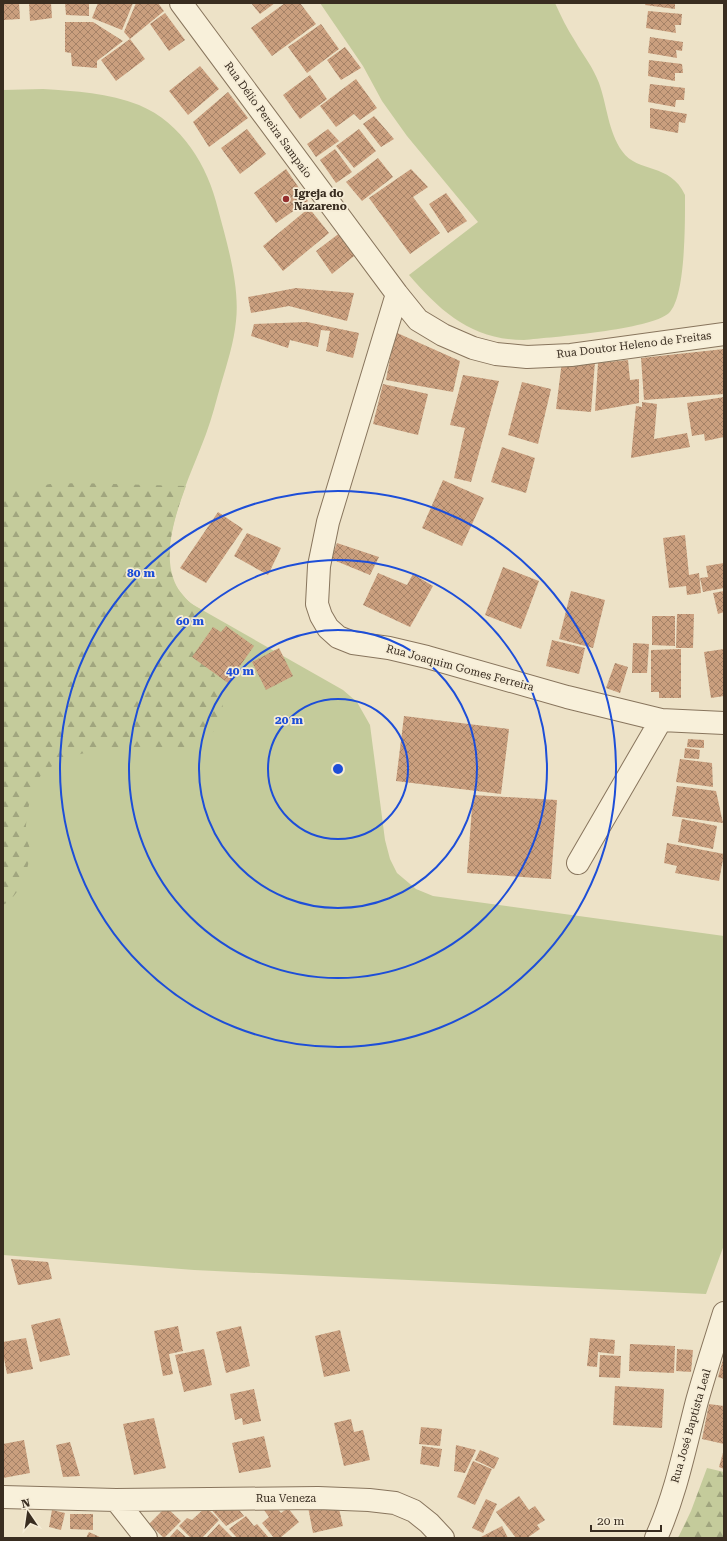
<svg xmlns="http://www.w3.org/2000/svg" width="727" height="1541" viewBox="0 0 727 1541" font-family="'Roboto Serif',serif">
	<defs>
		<pattern id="forest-firs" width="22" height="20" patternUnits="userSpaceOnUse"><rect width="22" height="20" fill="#c4cb9b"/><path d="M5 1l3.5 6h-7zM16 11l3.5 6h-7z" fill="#a0a57e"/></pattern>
		<pattern id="building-cross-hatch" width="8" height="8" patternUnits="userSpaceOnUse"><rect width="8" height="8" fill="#ca9f7e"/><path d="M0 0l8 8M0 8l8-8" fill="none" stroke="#a58267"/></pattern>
	</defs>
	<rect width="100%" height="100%" fill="#ede2c7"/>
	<!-- grass -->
	<path fill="#c4cb9b" d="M320,3H555C561,16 567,29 575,41C583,55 593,67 599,83C607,105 608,131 622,151C638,174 670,162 685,195C685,220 686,297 669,313C650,330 552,337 524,340C472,340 441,312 409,275L478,222L407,136L382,101L363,66Z
		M43,89C75,91 109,93 139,105C182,123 208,166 218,209C227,243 240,286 236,321C234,342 227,364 221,384C216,401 212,418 206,434C192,472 161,534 171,574C173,585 183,595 190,603L343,690L357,702L370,725L385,840L390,859L397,873L416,889L433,896L724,936V1245L706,1294L194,1270L3,1255V90Z"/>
	<!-- forest -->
	<path fill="url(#forest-firs)" d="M79,483L186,486C171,526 153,583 200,609C197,615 193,625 195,632C203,662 239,699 214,731C204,743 183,750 168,751C159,752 150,749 141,749C108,748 69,750 43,773C31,785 25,819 26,836C27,842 31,848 30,853C28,872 20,896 3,905V493L50,484Z
		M707,1468L724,1472V1538H678L691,1511Z"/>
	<!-- building -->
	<path fill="url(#building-cross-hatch)" d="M3,3H19L20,19L3,20Z
		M29,3H51L52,18L30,21Z
		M65,3H89V16L66,15Z
		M98,3H133L122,30L92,18Z
		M136,3H158L164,11L130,39L145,59L116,81L101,60L130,39L124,32Z
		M251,3H275L260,14Z
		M285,3H300L316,24L272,56L251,28Z
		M646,3H675V9L645,5Z
		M648,11L682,14L681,25H675L676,33L646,28Z
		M165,13L185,40L169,51L150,24Z
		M65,22H93L123,41L97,61V68L72,66L71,53L65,52Z
		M321,24L339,49L307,73L288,47Z
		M650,37L683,42L682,51L676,50L677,58L648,53Z
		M345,47L361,68L341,80L327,60Z
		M649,60L682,64L683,73H675V81L648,76Z
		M200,66L219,89L188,115L169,91Z
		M310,75L327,99L300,119L283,95Z
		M356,79L377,108L360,120L354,114L336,127L320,106Z
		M650,84L685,88L684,100H676L675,107L648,102Z
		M228,92L248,118L209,147L193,122Z
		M650,108L687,114L685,123L679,122L678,133L650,128Z
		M374,116L394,139L381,147L363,124Z
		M247,129L266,154L240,174L221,148Z
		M328,129L339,141L316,157L307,144Z
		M359,129L376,151L354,168L336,146Z
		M335,149L352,172L336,183L320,160Z
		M378,158L393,177L362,201L346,182Z
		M286,169L308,201L276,223L254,193Z
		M411,169L428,187L413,197L440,233L410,254L369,198Z
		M446,193L467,221L448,233L429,204Z
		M309,208L329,233L283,271L263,246Z
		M341,232L359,252L332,274L316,251Z
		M296,288L354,293L347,321L289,306L251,313L248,297Z
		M307,322L359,333L353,358L326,351L330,331L321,330L318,347L290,340L288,348L251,336L254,324Z
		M395,332L460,361L453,392L386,380Z
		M724,349V394L644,400L641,358Z
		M628,360L630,380L639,379V403L595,411L598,363Z
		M562,361L595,362L591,412L556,409Z
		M463,375L499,381L471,482L454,478L465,428L450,425Z
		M522,382L551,389L538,444L508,435Z
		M383,384L428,394L418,435L373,424Z
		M724,397V437L705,441L704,434L692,436L687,403Z
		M642,402L657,404L654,439L687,433L690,447L631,458L636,406L642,407Z
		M502,447L535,458L526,493L491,482Z
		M443,480L484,498L462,546L422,528Z
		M218,512L243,529L206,583L180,568Z
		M247,533L281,548L268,575L234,556Z
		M685,535L689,575L699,573L701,593L687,595L686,586L669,588L663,538Z
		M337,543L379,557L370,575L331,559Z
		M724,563V588L703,592L700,578L708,577L706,566Z
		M503,567L539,581L521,629L485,615Z
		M378,573L407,585L413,574L433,586L410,627L363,605Z
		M571,591L605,600L593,648L559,639Z
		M724,591V612L718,614L713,593Z
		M677,614H694L693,648H676Z
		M652,616H675V646L652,645Z
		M226,626L254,646L228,683L192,657L213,627L221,632Z
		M552,640L585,648L579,674L546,666Z
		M633,643L649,644L647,673H632Z
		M279,648L293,676L266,690L252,662Z
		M681,649V698H659V692H651V650Z
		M724,649V696L711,698L704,652Z
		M615,663L628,667L620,693L606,688Z
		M404,716L509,729L501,794L396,781Z
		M688,739L704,740V748L687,747Z
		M685,748L700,750L699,759L684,758Z
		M680,759L712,763L713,787L676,782Z
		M677,786L716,791L723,823L672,816Z
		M473,795L557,800L551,879L467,873Z
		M682,819L717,826L713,849L678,842Z
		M667,843L724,854L719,881L675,873L677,866L664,863Z
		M11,1259L48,1262L52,1279L18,1285Z
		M60,1318L70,1355L40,1362L31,1325Z
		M178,1326L183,1351L169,1354L173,1374L163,1376L154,1331Z
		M241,1326L250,1366L226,1373L216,1332Z
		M340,1330L350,1371L324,1377L315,1336Z
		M26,1338L33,1369L7,1374L3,1353V1342Z
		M590,1338L615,1340L614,1354L598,1352L597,1367L587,1366Z
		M630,1344L675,1346L674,1373L629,1371Z
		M204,1349L212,1385L184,1392L175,1355Z
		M677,1349L693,1350L691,1372L676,1371Z
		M600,1355L621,1356L620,1378L599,1377Z
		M724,1356V1379L718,1377Z
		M615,1386L664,1389L662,1428L613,1425Z
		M254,1389L261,1421L243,1425L242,1418L235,1420L230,1394Z
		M709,1404L724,1406V1444L702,1439Z
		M154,1418L166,1468L134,1475L123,1424Z
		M351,1419L354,1432L363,1430L370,1460L344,1466L334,1423Z
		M421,1427L442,1429L440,1446L419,1444Z
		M264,1436L271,1467L239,1473L232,1443Z
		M24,1440L30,1473L3,1478V1444Z
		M70,1442L80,1476L63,1477L56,1445Z
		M456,1445L476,1450L465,1473L454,1471Z
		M422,1446L442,1449L439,1467L420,1464Z
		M724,1449V1469L719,1467Z
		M480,1450L499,1458L494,1469L475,1460Z
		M473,1461L492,1469L475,1505L457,1497Z
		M519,1496L529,1510L535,1506L545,1520L537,1525L540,1529L527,1538H516L496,1512Z
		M486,1499L497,1504L483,1533L472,1528Z
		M337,1500L343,1526L313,1533L308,1507Z
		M272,1503L281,1513L288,1508L299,1522L280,1538H274L262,1523L269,1517L264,1510Z
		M235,1505L244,1516L226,1526L209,1507Z
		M166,1507L181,1521L164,1538L149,1524Z
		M206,1507L219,1520L202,1538H191L179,1526L187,1518L192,1520Z
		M52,1510L65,1513L61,1530L49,1527Z
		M70,1514H93V1530L70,1529Z
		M246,1516L254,1526L257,1524L269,1538H237L229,1529Z
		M219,1524L233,1538H206Z
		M502,1526L508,1538H482L481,1537Z
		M177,1529L187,1538H169Z
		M89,1532L102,1538H86Z"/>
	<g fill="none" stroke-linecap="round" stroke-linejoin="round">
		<defs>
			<path id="minor" d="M181,3L397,294L418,320L443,335L473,348L496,354L527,357L571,355L724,334
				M397,294L328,522L319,566L317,604L321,616L328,628L338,637L353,643L389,648L427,657L567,697L661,720L724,723
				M578,863L661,720
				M3,1497L116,1500L318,1498L369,1500L395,1503L414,1511L429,1523L443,1538
				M116,1500L146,1538
				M656,1538C676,1494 685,1447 697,1401C705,1372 715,1342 724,1313"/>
		</defs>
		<!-- minor casing -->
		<use href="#minor" stroke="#88755d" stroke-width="24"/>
		<!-- minor -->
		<use href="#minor" stroke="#f8f0da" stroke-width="22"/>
	</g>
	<!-- distance rings -->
	<g fill="none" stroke="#1d4ed8" stroke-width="2">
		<circle cx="338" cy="769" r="70"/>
		<circle cx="338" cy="769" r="139"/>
		<circle cx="338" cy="769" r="209"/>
		<circle cx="338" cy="769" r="278"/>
	</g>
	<!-- markers -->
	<circle fill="#95302f" stroke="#f5ecd6" stroke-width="1.5" cx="286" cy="199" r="4"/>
	<g text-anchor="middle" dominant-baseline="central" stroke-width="3.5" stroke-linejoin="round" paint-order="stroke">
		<!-- street labels -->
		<g font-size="11" fill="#392d20" stroke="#f5ecd6">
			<text transform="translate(268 120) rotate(54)">Rua Délio Pereira Sampaio</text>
			<text transform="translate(634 345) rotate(-7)">Rua Doutor Heleno de Freitas</text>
			<text transform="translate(460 668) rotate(15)">Rua Joaquim Gomes Ferreira</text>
			<text transform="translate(691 1426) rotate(-74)">Rua José Baptista Leal</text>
			<text x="286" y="1498">Rua Veneza</text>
		</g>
		<!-- poi labels -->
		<g font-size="11" font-weight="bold" fill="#392d20" stroke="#f5ecd6" text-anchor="start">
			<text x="294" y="193">Igreja do<tspan x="294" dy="13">Nazareno</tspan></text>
		</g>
	</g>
	<circle cx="338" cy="769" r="6" fill="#1d4ed8" stroke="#f5ecd6" stroke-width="2"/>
	<g font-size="12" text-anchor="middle" font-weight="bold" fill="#1d4ed8" stroke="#f5ecd6" stroke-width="3.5" stroke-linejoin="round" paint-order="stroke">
		<text x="141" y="577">80 m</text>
		<text x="190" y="625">60 m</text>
		<text x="240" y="675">40 m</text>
		<text x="289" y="724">20 m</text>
	</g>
	<!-- border -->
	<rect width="727" height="1541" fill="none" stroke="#392d20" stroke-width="8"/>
	<!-- north arrow -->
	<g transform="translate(28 1513) rotate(347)" stroke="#f5ecd6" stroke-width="3" paint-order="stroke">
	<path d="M0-3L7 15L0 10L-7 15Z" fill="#392d20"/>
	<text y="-6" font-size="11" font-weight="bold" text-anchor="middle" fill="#392d20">N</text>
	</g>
	<!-- scale -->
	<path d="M591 1525v6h70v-6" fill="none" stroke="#392d20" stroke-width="2"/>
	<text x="597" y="1525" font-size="12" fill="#392d20" stroke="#f5ecd6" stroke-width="3" paint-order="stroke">20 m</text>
</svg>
